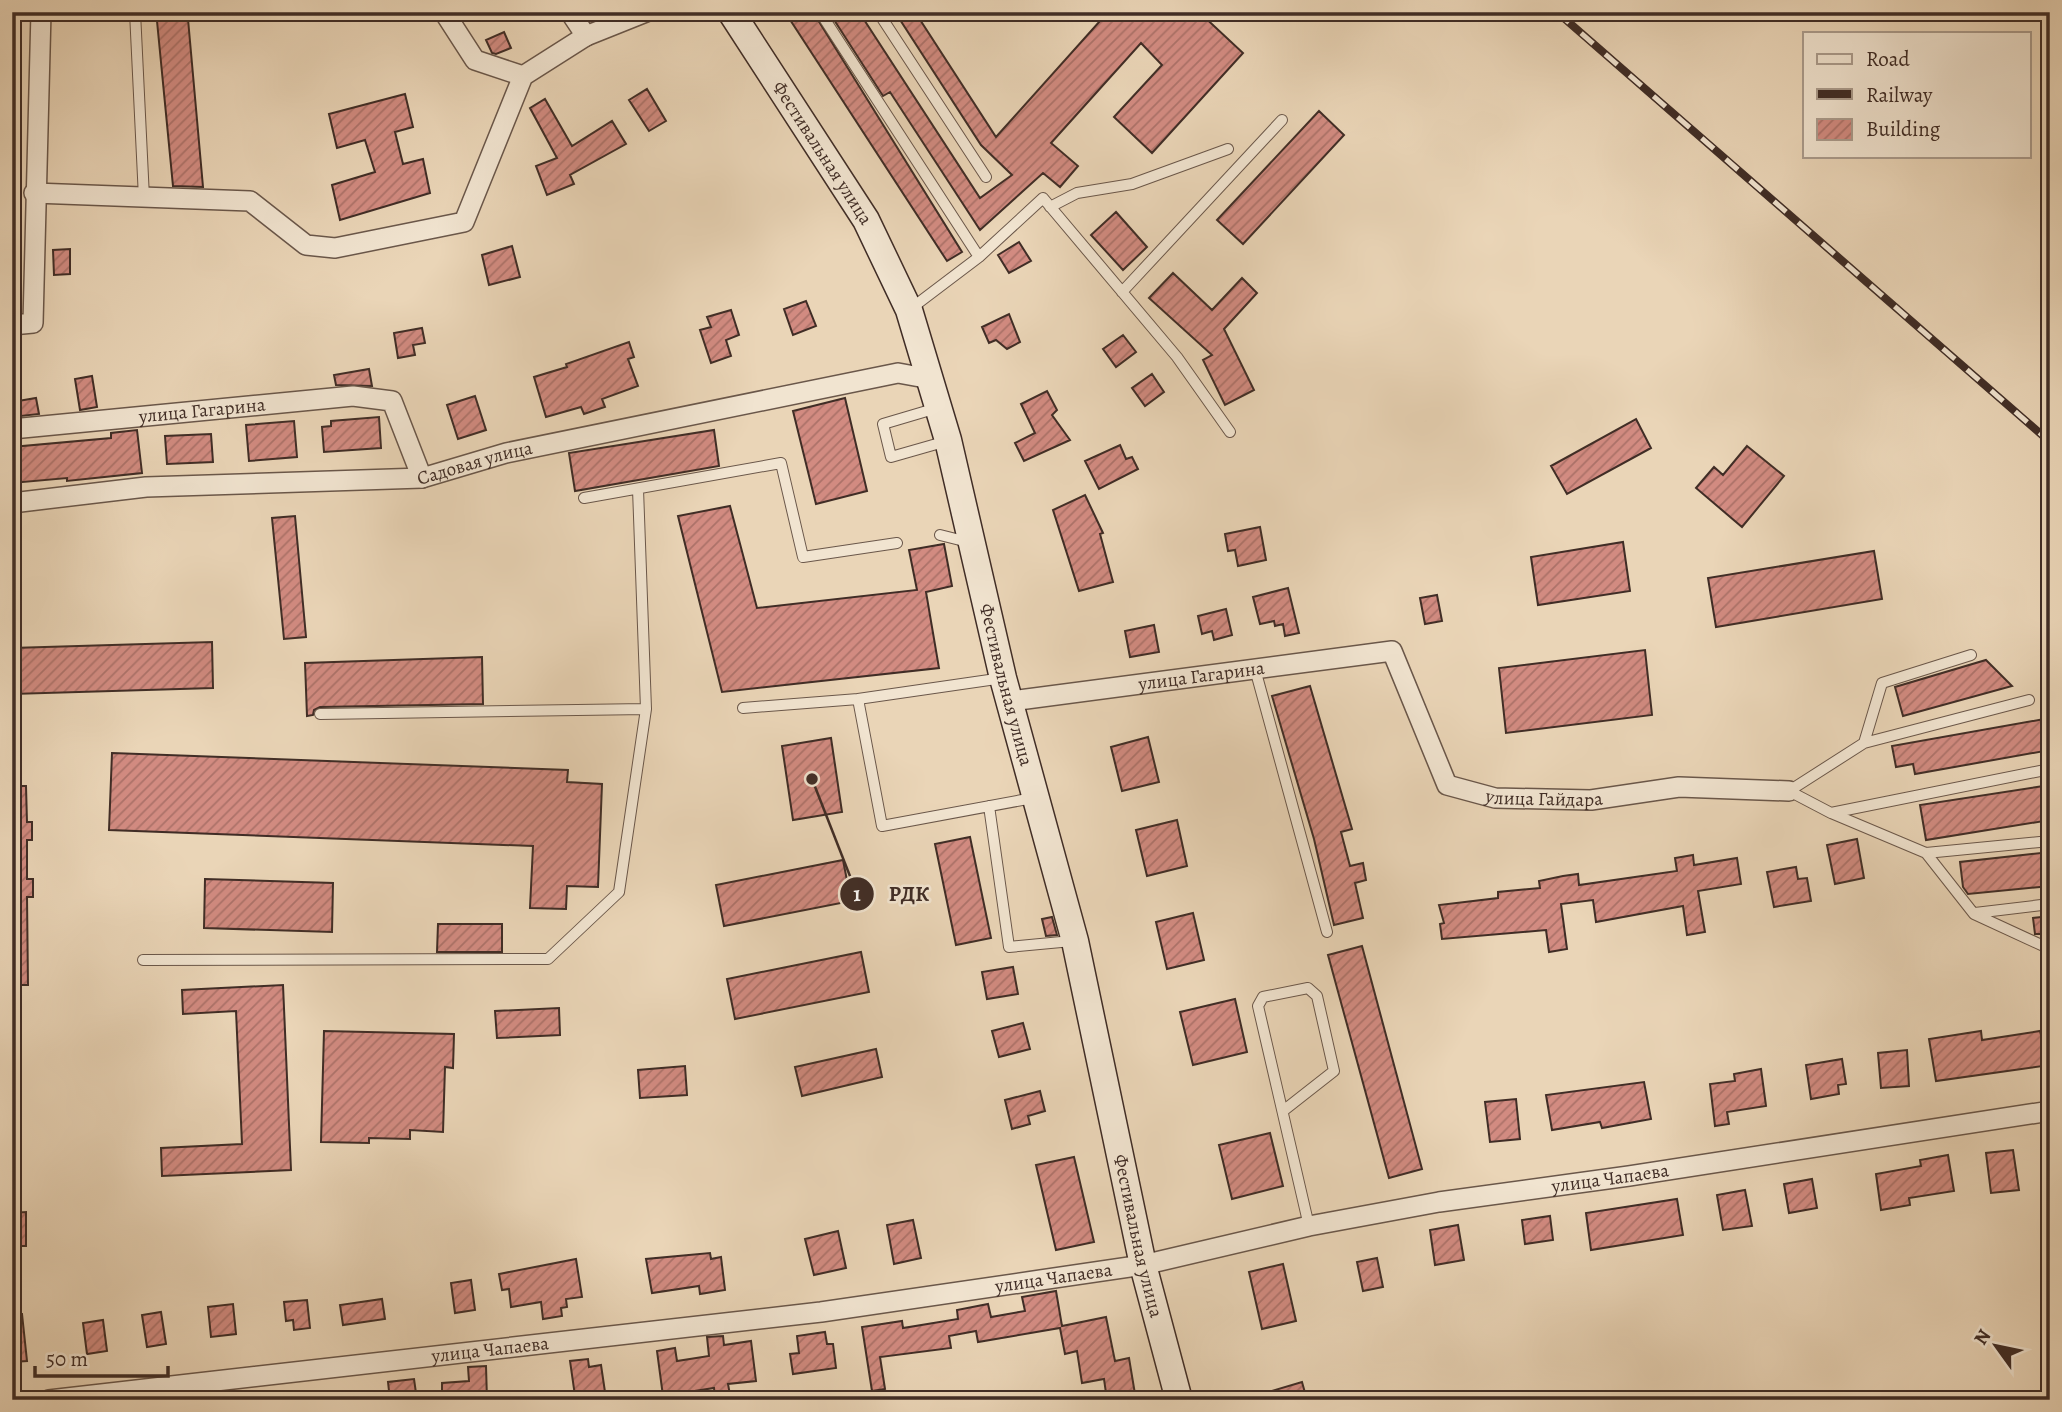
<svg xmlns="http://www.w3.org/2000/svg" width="2062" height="1412" viewBox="0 0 2062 1412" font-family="Alegreya,serif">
	<defs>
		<pattern id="building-hatch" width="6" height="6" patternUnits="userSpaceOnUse" patternTransform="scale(1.75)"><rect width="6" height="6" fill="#d28b81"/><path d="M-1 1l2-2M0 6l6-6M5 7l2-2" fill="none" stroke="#ac7269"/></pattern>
	</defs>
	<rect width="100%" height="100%" fill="#ead5b7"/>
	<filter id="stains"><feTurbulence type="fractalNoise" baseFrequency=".00286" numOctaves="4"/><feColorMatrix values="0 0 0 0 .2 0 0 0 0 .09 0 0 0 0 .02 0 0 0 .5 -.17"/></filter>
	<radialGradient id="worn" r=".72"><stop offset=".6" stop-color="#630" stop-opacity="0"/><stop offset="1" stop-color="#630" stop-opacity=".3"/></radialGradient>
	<!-- building -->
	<path fill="url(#building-hatch)" stroke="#402d26" stroke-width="2" d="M785,12H813L962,252L947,261Z
		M829,12H859L980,198L1012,175L981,145L895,12H915L996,137L1108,12H1118L1128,20L1135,12H1199L1243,53L1152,153L1114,117L1162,65L1141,43L1051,143L1078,166L1060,187L1043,173L980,230L890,92L883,96Z
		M188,19L203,187L173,186L157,21Z
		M504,32L511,48L496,54L492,53L486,40Z
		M647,89L666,121L649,131L629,100Z
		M405,94L413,127L395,132L403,164L423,159L430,193L340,220L332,185L375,172L365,140L337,148L329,114Z
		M545,99L572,146L612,121L626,144L570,175L574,184L547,195L536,166L557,158L530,108Z
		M1319,111L1344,135L1243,244L1217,220Z
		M1116,212L1147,247L1123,270L1091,235Z
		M1019,242L1031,261L1009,273L998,255Z
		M512,246L520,277L489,285L482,255Z
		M70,249V274L54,275L53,250Z
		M1173,273L1212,310L1242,278L1257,293L1224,329L1254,390L1225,405L1203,360L1212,355L1149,298Z
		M806,301L816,326L793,335L784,309Z
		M731,310L739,335L726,340L731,356L711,363L700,330L711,327L707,317Z
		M1009,314L1020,342L1007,349L996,340L989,343L982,327Z
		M422,328L425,343L413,345L415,355L398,358L394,333Z
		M1123,335L1136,352L1116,367L1103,349Z
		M629,342L634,357L628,359L638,386L602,399L605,407L584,414L581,407L546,417L534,377L567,367L566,364Z
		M369,369L372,386L336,385L334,375Z
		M1152,374L1164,392L1145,406L1132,388Z
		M92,376L97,407L80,410L75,379Z
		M1047,391L1057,410L1052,415L1070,440L1024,461L1015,443L1035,433L1021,404Z
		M475,396L486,430L458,439L447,405Z
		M36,398L39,414L12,417V402Z
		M845,398L867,491L816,504L793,411Z
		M379,417L381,448L324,452L322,427L331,426V421Z
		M1636,419L1651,448L1567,494L1551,466Z
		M294,421L297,457L249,461L246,425Z
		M137,430L142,473L67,481V478L12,483V447L111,438V433Z
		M714,430L719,466L575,491L569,453Z
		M211,434L213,462L167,464L165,436Z
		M1120,445L1126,459L1132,457L1138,469L1099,489L1085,461Z
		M1747,446L1784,476L1742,527L1696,488L1714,467L1723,475Z
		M1085,495L1103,533L1100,534L1113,582L1079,591L1053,510Z
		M730,506L757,608L917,590L909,550L944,544L952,586L926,592L939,668L722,692L678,516Z
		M295,516L306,637L284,639L272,518Z
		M1260,527L1266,560L1238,566L1235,550L1228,551L1225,534Z
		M1623,542L1630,591L1538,605L1531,557Z
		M1874,551L1882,599L1716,627L1708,578Z
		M1288,588L1299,633L1285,636L1283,624L1275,626L1274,621L1260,624L1253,597Z
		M1437,595L1442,621L1425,624L1420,598Z
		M1226,609L1232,635L1214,640L1212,631L1202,634L1198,616Z
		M1154,625L1159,652L1130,657L1125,631Z
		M212,642L213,688L12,694V648Z
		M1645,650L1652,715L1506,733L1499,668Z
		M482,657L483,704L320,707L314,710L313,715L307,716L305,663Z
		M1986,660L2012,686L1903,716L1895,687Z
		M1310,686L1352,829L1341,832L1350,866L1363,863L1366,880L1355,883L1363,918L1334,925L1314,839L1272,696Z
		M2050,718V750L1915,774L1913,764L1896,767L1892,746Z
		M1148,737L1159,782L1122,791L1111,747Z
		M831,738L842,812L793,820L782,746Z
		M112,753L568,770L567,782L602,784L598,887L567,886L566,909L530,908L533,846L109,830Z
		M2050,785V820L1926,840L1920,805Z
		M12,786H26L27,822H32V840H27V879H33V897H27L28,985H12Z
		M1177,820L1187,866L1147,876L1136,830Z
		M970,837L991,938L956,945L935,844Z
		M1857,839L1864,878L1835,884L1827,845Z
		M2050,852V886L1968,894L1963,887L1960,862Z
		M1693,855L1694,865L1737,858L1741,884L1698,891L1705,932L1687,935L1683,906L1596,922L1593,900L1561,904L1567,949L1549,952L1546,930L1442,939L1440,924L1444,923L1439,905L1498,898V892L1540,888L1539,881L1563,876L1578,874L1579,885L1677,871L1675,858Z
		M843,860L851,901L724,926L716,885Z
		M1796,867L1798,879L1807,878L1811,901L1774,907L1767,872Z
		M205,879L333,883L332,932L204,928Z
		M1193,913L1204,960L1167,969L1156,922Z
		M2050,916V934H2035L2033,918Z
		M1052,917L1057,935L1046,936L1042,919Z
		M438,924H502V952H437Z
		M1362,946L1422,1169L1389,1178L1328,955Z
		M861,952L869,992L735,1019L727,979Z
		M1013,967L1018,994L987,999L982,972Z
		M283,985L291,1170L162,1176L161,1148L242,1144L236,1011L183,1014L182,990Z
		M1235,999L1247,1052L1193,1065L1180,1012Z
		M559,1008L560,1035L497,1038L495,1011Z
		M1023,1023L1030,1049L999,1057L992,1031Z
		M324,1031L454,1034L453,1068L445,1067L443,1132L410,1130V1139L369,1138V1143L321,1142Z
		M1981,1031L1982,1040L2040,1031L2042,1039L2050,1038V1065L1936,1081L1929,1039Z
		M876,1049L882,1077L802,1096L795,1067Z
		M1907,1050L1909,1086L1881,1088L1878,1053Z
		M1842,1059L1846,1084L1838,1085L1839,1094L1811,1099L1806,1065Z
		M685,1066L687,1095L640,1098L638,1070Z
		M1761,1069L1766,1106L1727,1112L1729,1124L1715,1126L1710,1084L1735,1081L1734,1074Z
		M1644,1082L1651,1119L1602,1128L1600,1122L1552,1130L1546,1095Z
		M1040,1091L1045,1111L1028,1116L1030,1124L1012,1129L1005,1100Z
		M1516,1099L1520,1139L1490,1142L1485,1102Z
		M1270,1133L1283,1186L1232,1199L1219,1145Z
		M2013,1150L2019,1190L1991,1193L1986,1153Z
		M1948,1155L1954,1191L1909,1198L1910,1205L1881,1210L1876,1174L1921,1166L1920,1160Z
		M1074,1157L1094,1242L1056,1250L1036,1165Z
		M1812,1179L1817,1208L1789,1213L1784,1184Z
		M1745,1190L1752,1226L1723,1230L1717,1195Z
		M1677,1199L1683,1235L1591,1250L1586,1213Z
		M26,1212V1246H12V1213Z
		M1550,1216L1553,1240L1525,1244L1522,1220Z
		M913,1220L921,1258L894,1264L887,1225Z
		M1458,1225L1464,1260L1435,1265L1430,1230Z
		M838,1231L846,1268L814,1275L805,1239Z
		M710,1253L711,1259L721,1257L725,1290L700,1294L699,1286L652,1293L646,1259Z
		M1377,1258L1383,1287L1363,1291L1357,1262Z
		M576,1259L582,1297L566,1299L567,1307L561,1308L562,1316L543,1319L541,1302L511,1307L509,1289L502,1290L499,1274Z
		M1283,1264L1296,1321L1262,1329L1249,1272Z
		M471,1280L475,1310L455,1313L451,1283Z
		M1056,1291L1062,1326L1106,1317L1115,1361L1129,1358L1136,1400H1107L1104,1379L1082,1383L1077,1351L1065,1354L1060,1328L978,1342L976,1331L949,1336L951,1348L880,1357L885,1389L872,1391L862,1327L902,1321L903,1328L958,1319L957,1310L988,1304L991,1317L1025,1311L1022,1297Z
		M382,1299L385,1319L343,1325L340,1305Z
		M307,1300L310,1328L294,1330L293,1320L286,1321L284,1302Z
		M233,1304L236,1334L211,1337L208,1307Z
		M161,1312L166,1344L147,1347L142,1315Z
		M12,1314H22L27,1361L12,1362Z
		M103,1320L107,1351L87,1354L83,1323Z
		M825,1332L827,1344H833L836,1368L793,1374L790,1354L799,1353L797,1336Z
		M723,1336L724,1345L751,1341L756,1381L728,1384L730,1395L715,1397L714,1388L663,1396L657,1351L675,1348L677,1361L709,1356L707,1337Z
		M588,1359L589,1367L601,1365L605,1392L575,1396L570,1361Z
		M486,1366L487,1400H442V1383L469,1381L468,1367Z
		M414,1379L417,1400H390L388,1382Z
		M1302,1382L1307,1400H1255V1396Z"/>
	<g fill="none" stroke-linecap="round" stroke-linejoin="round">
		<defs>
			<path id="lane" d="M135,12L144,198
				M820,12L979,257
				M878,12L986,177
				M1050,207L1077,193L1132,184L1228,149
				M1122,292L1282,120
				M909,310L979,257L1043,198L1177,357L1230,432
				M937,408L883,424L891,457L947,441
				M584,498L781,463L803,557L897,543
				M940,535L968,542
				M1255,669L1327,932
				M858,699L882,826L1033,798
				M743,708L858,699L1003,678
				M320,714L646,709
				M1864,743L1882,683L1971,655
				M2050,769L1831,813L1926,853L2050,841
				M989,806L1009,947L1072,941
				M1831,813L1789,791L1864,743L2029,700
				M1926,853L1974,914L2050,949
				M1975,913L2050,904
				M143,960L548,959L619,892L646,709L638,489
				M1283,1111L1334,1071L1317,996L1308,988L1263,997L1258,1006L1309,1226"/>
			<g id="street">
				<path d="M444,12L475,60L523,76"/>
				<path d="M570,12L586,36"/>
				<path d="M34,193L250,201L306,245L335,248L464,222L523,76L586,36L646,12"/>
				<path d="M12,325L33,323L41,12"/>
				<path id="s1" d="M12,429L353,396L392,401L422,478"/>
				<path id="s2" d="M12,503L146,487L422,478L506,453L898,373L931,379"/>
				<path id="s3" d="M1011,701L1392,651L1447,785L1495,798L1591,800L1679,787L1789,791"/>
				<path id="s4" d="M49,1400L821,1312L1143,1265L1309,1226L1439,1202L1629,1176L2050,1111"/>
			</g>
			<g id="secondary">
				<path id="s5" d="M731,12L866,220L909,310L948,440L1003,678L1075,941L1143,1265L1179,1400"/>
			</g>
		</defs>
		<!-- lane casing -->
		<use href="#lane" stroke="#6a574a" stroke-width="12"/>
		<!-- street casing -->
		<use href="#street" stroke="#6a574a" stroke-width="22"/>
		<!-- secondary casing -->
		<use href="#secondary" stroke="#402d26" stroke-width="29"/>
		<!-- lane -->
		<use href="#lane" stroke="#f1e4d0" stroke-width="10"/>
		<!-- street -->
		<use href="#street" stroke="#f1e4d0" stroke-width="19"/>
		<!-- secondary -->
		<use href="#secondary" stroke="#f1e4d0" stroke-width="26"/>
		<defs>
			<path id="rail" d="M1557,12L2050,442"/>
		</defs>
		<!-- rail casing -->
		<use href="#rail" stroke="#402d26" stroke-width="8"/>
		<!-- rail -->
		<use href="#rail" stroke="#f1e4d0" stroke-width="5" stroke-dasharray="16" stroke-linecap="butt"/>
	</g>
	<g text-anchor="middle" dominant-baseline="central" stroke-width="5" stroke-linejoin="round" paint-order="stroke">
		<!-- street labels -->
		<g font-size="19" fill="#402d26" stroke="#f1e4d0">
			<text stroke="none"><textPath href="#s5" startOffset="168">Фестивальная улица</textPath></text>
			<text stroke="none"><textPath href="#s1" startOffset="191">улица Гагарина</textPath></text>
			<text stroke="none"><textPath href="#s2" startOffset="466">Садовая улица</textPath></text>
			<text stroke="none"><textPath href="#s3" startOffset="192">улица Гагарина</textPath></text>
			<text stroke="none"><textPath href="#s5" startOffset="735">Фестивальная улица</textPath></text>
			<text stroke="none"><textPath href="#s3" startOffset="628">улица Гайдара</textPath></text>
			<text stroke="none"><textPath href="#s4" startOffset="1578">улица Чапаева</textPath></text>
			<text stroke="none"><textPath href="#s5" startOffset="1302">Фестивальная улица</textPath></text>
			<text stroke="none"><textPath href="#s4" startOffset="1012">улица Чапаева</textPath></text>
			<text stroke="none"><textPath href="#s4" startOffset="444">улица Чапаева</textPath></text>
		</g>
	</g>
	<!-- callouts -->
	<path fill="none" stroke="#402d26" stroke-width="2.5" d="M812 779L857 894"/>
	<g fill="#402d26" stroke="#f1e4d0" stroke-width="2.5">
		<circle cx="812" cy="779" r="7"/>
		<circle cx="857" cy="894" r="18"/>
	</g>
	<g font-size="21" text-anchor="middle" font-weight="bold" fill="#fff">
		<text x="857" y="901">1</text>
	</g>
	<g font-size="21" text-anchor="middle" font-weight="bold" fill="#402d26" stroke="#f1e4d0" stroke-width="5" stroke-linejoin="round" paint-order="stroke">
		<text x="909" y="901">РДК</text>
	</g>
	<!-- margin -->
	<rect width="2062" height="1412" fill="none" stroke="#ead5b7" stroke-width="42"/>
	<rect x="14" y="14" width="2034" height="1384" fill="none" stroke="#402d26" stroke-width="3.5"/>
	<rect x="21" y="21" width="2020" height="1370" fill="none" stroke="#402d26" stroke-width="2"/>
	<!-- legend -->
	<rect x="1803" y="32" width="228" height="126" fill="#f1e4d0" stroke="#aa9b8c" stroke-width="2"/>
	<rect x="1817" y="54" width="35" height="10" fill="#f1e4d0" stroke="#aa9b8c" stroke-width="2"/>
	<text x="1866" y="66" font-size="21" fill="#402d26">Road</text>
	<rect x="1817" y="89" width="35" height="10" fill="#402d26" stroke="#aa9b8c" stroke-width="2"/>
	<text x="1866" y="102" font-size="21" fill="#402d26">Railway</text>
	<rect x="1817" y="119" width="35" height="21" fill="url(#building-hatch)" stroke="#aa9b8c" stroke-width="2"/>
	<text x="1866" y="136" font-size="21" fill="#402d26">Building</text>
	<!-- north arrow -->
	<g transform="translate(1996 1346) rotate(303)" stroke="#f1e4d0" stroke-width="5" paint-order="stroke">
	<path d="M0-5L12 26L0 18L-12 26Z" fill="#402d26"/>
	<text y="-10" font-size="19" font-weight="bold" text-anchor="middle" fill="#402d26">N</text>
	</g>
	<!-- scale -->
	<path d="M35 1366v10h133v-10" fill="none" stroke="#402d26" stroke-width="3.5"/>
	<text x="46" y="1366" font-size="21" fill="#402d26" stroke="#f1e4d0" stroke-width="5" paint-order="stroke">50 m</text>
	<rect width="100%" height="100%" filter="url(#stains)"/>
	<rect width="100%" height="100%" fill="url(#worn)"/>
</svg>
